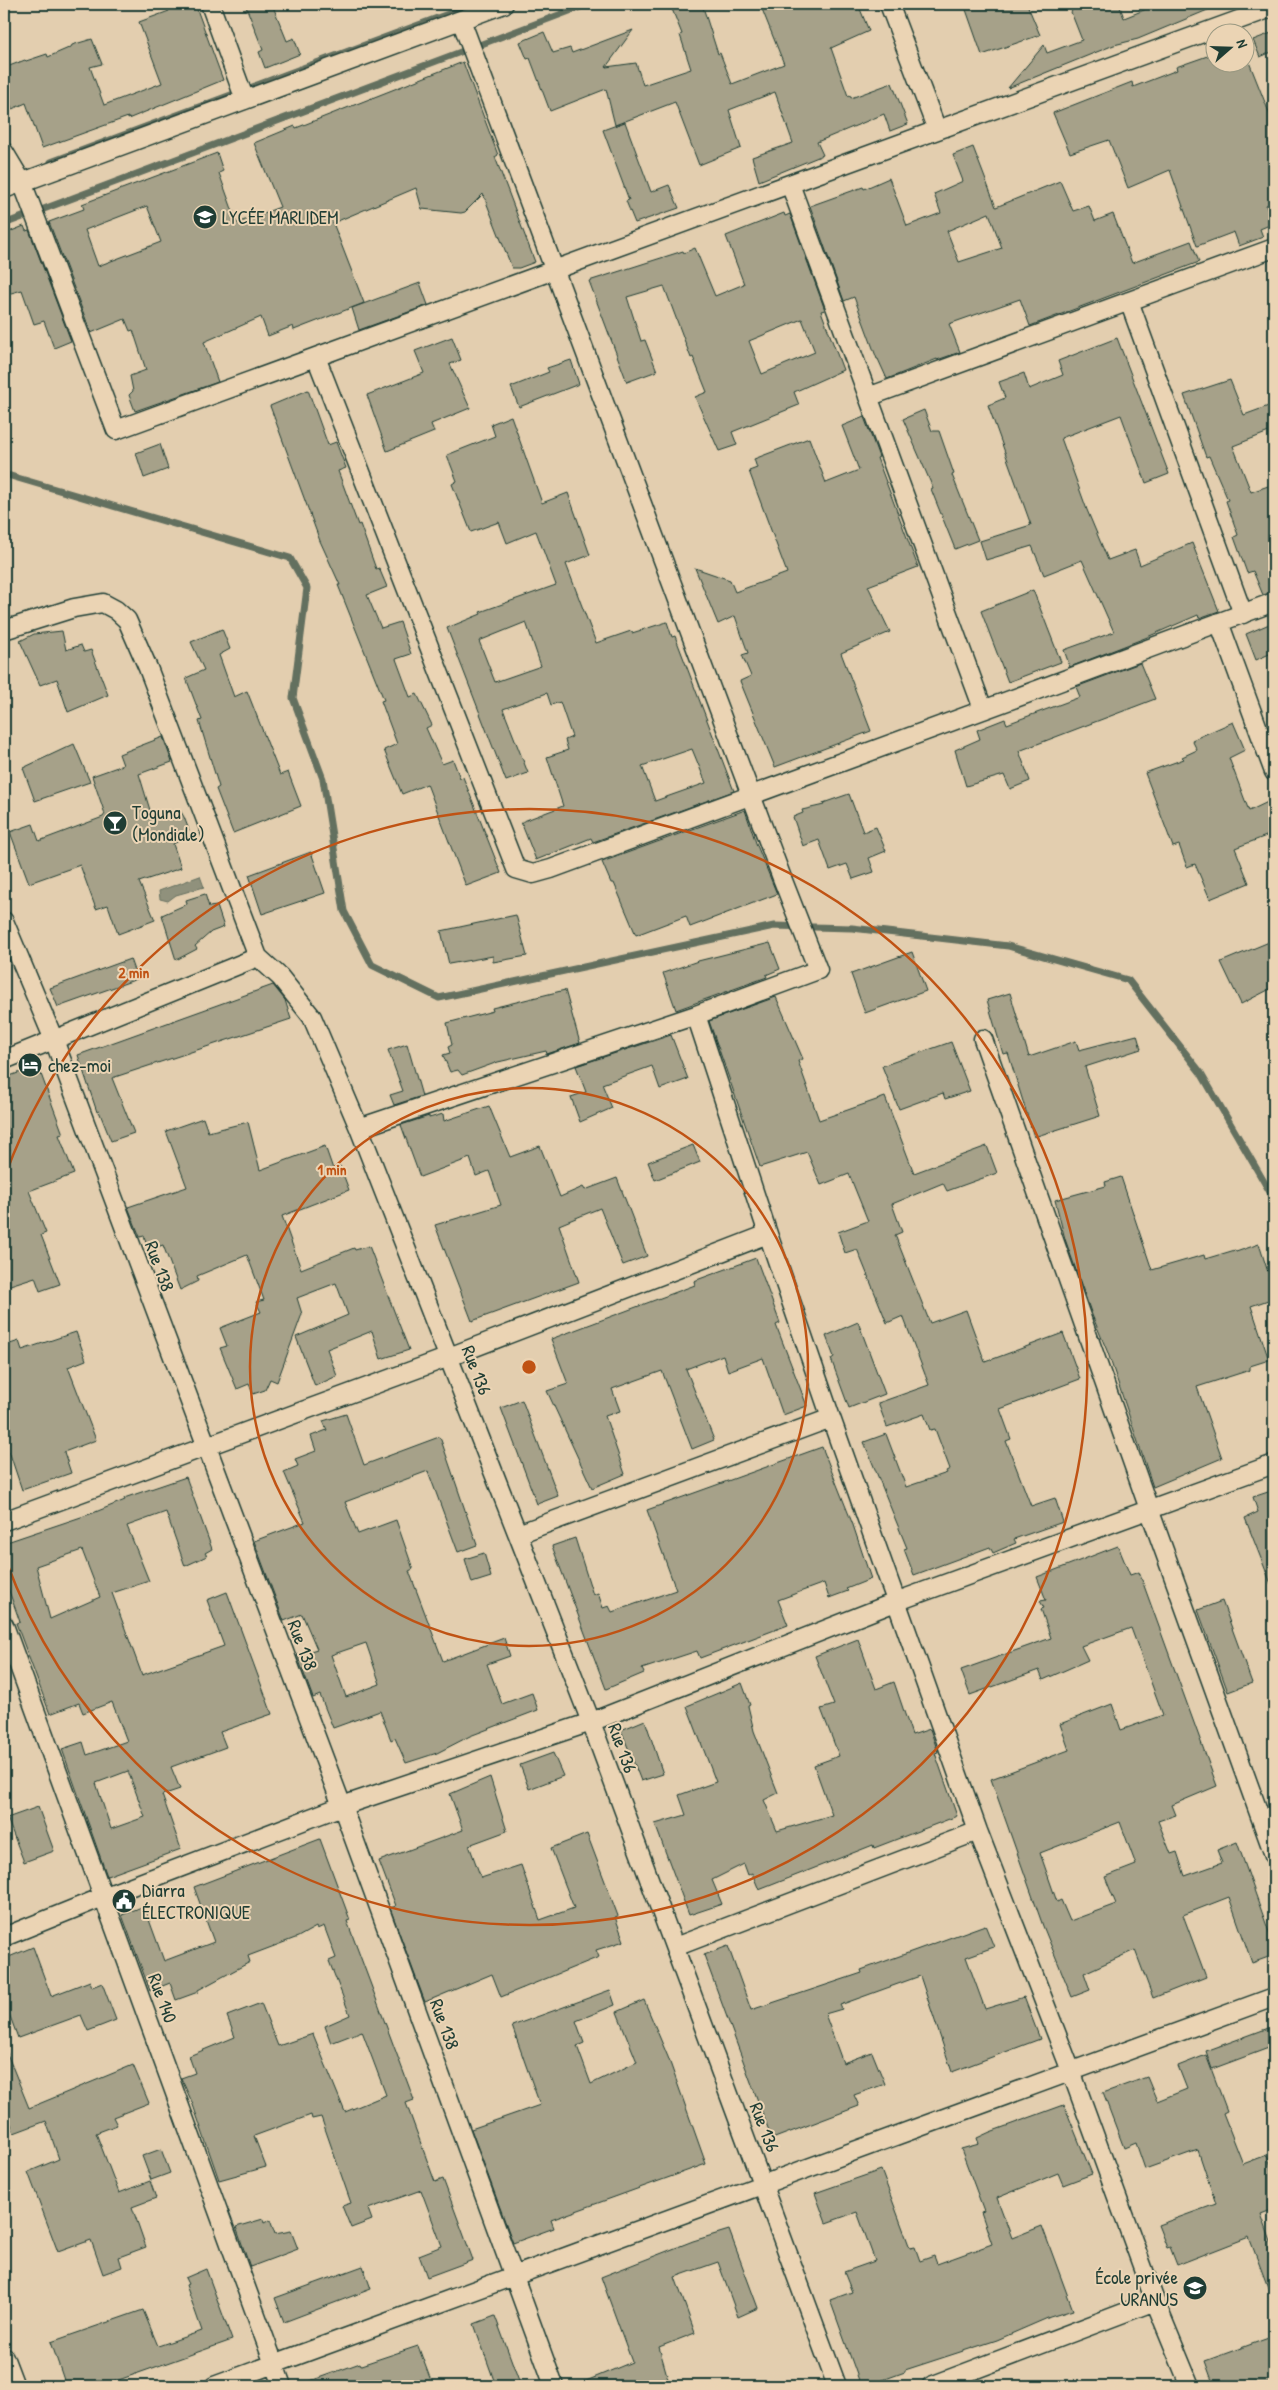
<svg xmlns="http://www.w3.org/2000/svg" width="1278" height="2390" viewBox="0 0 1278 2390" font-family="'Patrick Hand',sans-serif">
	<rect width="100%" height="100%" fill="#e3ceaf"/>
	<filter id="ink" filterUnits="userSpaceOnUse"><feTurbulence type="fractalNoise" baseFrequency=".02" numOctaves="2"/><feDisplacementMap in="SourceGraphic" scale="10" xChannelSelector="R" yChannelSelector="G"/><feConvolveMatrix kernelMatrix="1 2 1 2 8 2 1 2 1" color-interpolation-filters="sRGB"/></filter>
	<g filter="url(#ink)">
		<!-- water -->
		<path fill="#90917b" stroke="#636f5f" d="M200,876L204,887L176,895L168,901L160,899L159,891Z"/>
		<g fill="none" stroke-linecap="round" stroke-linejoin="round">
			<!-- stream -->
			<path stroke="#636f5f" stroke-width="7" d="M51,162L475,4
				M4,224L588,4
				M4,474L290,558L307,588L293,698L323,779L344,911L372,965L439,998L774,926L852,928L1008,946L1128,980L1201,1073L1274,1199"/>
		</g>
		<!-- building -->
		<path fill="#a6a189" stroke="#1f3d34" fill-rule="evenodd" d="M166,4H195L223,80L128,119V117L42,148L26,103L12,109L4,87V68L25,60L26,61L47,54L48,57L71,47L72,45L92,39L102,64L90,67L104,105L162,83L139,22L169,11Z
			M245,4H272L287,41L294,38L300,54L265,68L259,52L263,50Z
			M670,4H702L718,54L720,53L732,84L784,64L760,4H858L869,31L831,48L848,96L850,95L851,98L892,83L908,124L890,131L884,114L817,142L823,155L759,181L752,157L793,143L775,92L729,110L741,148L699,165L675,102L615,125L606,89L550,111L530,58L527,59L520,42L544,32L553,53L570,48L572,53L633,30L606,67L636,63L643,85L691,69L680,35L682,34Z
			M964,4H1027L1040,35L982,55Z
			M1077,4H1119L1124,18L1159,4H1222L1138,39L1114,45L1008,88L1044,45L1047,53L1082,40L1071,12Z
			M1274,32V51L1260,57L1253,40Z
			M1216,53V62H1249L1274,125V202L1266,205L1272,224L1260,229L1263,237L1239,246L1234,232L1197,246L1170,170L1128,188L1109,140L1070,153L1053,113L1132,82L1133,87L1177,70L1176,67Z
			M463,62L498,155L495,157L535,262L519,268H512L483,194L465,212L461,213L422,209L416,188L333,223L364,303L294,330L293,326L268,336L261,317L204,342L218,382L135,411L129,395L133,391L130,376L146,370L133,330L130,331L125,319L91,333L49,222L84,209L82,204L217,153L223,171L219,173L237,223L280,207L254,143L295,126L296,128ZM147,206L161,242L98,266L85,230Z
			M625,122L651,192L669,185L679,208L635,223L626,201L629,200L603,130Z
			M973,147L996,207L1060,181L1073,211L1089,206L1095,221L1113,214L1132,263L1191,241L1199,262L1030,326L1020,299L949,324L960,352L937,360V359L887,379L878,359H877L854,297L844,301L810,206L863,187L864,189L889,178L907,226L941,213L934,194L963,181L953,155ZM989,213L1002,248L959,262L947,231Z
			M784,213L785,216L790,214L825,310L821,311L843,370L794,392L799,405L732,432L737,445L719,451L695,397L707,392L693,357L691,358L664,286L627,297L641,341L645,340L657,371L627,382L589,281L683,251L684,253L695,248L715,296L744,284L726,236ZM802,319L815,352L762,374L749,341Z
			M24,226L26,231L29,230L71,341L54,348L44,321L34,324L22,290L4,295V234Z
			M420,283L428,305L359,330L352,308Z
			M452,337L461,360L450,364L470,408L431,424L434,432L387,451L367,395L424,373L415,351Z
			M1117,338L1169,474L1146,483L1121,415L1061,438L1087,510L1108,560L1135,550L1140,565L1192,543L1219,611L1199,618L1198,615L1145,638L1070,667L1064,650L1114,632L1082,560L1044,575L1032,546L986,560L980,541L1031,525L988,405L1005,398L999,382L1024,373L1029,389L1063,375L1058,361Z
			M571,360L579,384L519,407L511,387L549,372L547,368Z
			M1230,380L1244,415L1274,404V430L1233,446L1251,492L1274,484V592L1263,595L1253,571L1247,573L1234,537L1238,535L1226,501L1228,500L1209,456L1206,457L1184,395Z
			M308,390L328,445L336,442L346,468L338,471L358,525L360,524L376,569L379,568L387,587L367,595L381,628L400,622L411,654L396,659L410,697L417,694L432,725L426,728L442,764L453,760L460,778L463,777L501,873L466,886L427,784L402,794L384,750L397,744L381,701L384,700L338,585H340L320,541L270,406Z
			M924,410L932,431H939L954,474L952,475L978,540L955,549L931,489L933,488L903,419Z
			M511,416L542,503L568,493L590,555L566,564L596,643L631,631L632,633L667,622L672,637L675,636L734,791L593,842L591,838L536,860L521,822L563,806L547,757L568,750L565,740L572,737L560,702L551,705L547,693L503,709L528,773L506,781L447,628L481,614L480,612L556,585L536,531L507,543L499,522L471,532L452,484L457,481L447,455L495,436L491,424ZM526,622L541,666L495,682L479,641ZM692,749L706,783L655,801L642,766Z
			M864,417L879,457L877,458L918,567L868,586L890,632L841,653L871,731L775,767L740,681L751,676L742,655L748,653L735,616L718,624L695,568L730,580L735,592L787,573L749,471L757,468L754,459L809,438L826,483L859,470L842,426Z
			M160,444L168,469L144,478L136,453Z
			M1033,590L1061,662L1008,682L981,611Z
			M1274,622V652L1256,660L1246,634Z
			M222,629L230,649L219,655L234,697L247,691L280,775L288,772L301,806L233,833L216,789L219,787L199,721L202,720L186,678L204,670L191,642Z
			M62,631L66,650L81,645L84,652L91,650L108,695L68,712L57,679L40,685L20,641L34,634Z
			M1140,663L1155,699L1019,751L1030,781L1010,789L1004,775L966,786L955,750L980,739L977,730L1005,719L1007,724L1080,697L1076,687Z
			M1233,722L1245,750L1229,758L1249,811L1274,799V833L1235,848L1249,883L1210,899L1195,864L1187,867L1179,845L1173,847L1145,773L1184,759L1182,757L1197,750L1192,740Z
			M163,737L172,762L139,774L153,820L180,810L184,817L189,830L180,835L179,841L173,844L181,868L139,882L155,920L118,934L108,905L96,909L80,865L29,883L10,832L33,824L39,841L103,817L105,814L92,776L123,765L119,754Z
			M74,744L90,782L35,801L23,768Z
			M849,794L863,832L876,827L886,851L869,858L874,872L853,879L847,864L830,870L819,840L803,846L793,817L803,813L802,810L824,805L823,803Z
			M745,810L756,843L777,894L690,927L686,916L636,935L614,883H611L602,862Z
			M311,852L325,893L262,914L249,875Z
			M205,894L209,907L217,906L224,927L211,932L195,946L197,949L176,960L162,915L187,904L186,900Z
			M516,915L527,956L493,962V956L449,964L441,931Z
			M1274,940V987L1241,1004L1221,962Z
			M770,943L780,969L766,975L767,977L676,1010L663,973L698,961Z
			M912,952L926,991L865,1013L851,974Z
			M130,959L137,979L58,1007L50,988Z
			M273,985L285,1000L291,1019L112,1078L134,1133L111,1141L99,1111L97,1112L78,1055Z
			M565,990L580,1043L547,1054L546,1051L498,1062L462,1075L458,1070L450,1072L443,1055L450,1053L448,1047L452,1045L447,1023L493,1011L492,1008Z
			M1010,993L1029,1057L1076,1041L1079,1050L1137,1035L1141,1049L1085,1067L1100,1116L1034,1137L1008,1053L1003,1054L987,1000Z
			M776,997L803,1059L798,1061L819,1120L885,1097L914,1173L987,1146L997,1173L947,1191L943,1183L892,1204L902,1232L895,1235L930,1323L966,1310L985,1362L1063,1333L1080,1379L1000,1409L1011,1439L1006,1441L1031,1506L1055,1498L1063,1522L1014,1539L1016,1543L993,1553L990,1547L914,1575L904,1549L907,1548L864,1442L886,1434L906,1487L947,1473L946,1471L950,1469L935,1429L930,1430L924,1414L887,1427L878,1403L929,1385L903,1316L887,1323L857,1249L845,1253L838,1232L868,1221L849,1174L821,1185L807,1152L760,1167L709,1021Z
			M671,1035L688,1079L660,1089L652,1066L602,1084L612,1108L580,1122L571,1097L586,1092L576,1066Z
			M951,1042L970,1091L945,1099L943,1093L899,1109L882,1066Z
			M407,1044L422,1096L394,1105L390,1095L403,1091L388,1050Z
			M38,1066L63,1134L59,1135L74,1174L29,1191L46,1233L41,1235L60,1284L40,1291L35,1277L4,1287V1153L10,1150L5,1139L10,1138L4,1122V1078Z
			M489,1106L510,1157L540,1146L560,1197L583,1187L585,1190L617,1178L647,1256L623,1265L600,1208L559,1225L579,1282L472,1321L435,1225L501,1205L489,1171L476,1176L470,1158L420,1177L401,1125L429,1116V1118L443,1114L444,1121Z
			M203,1118L208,1132L248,1122L260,1170L325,1146L333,1169L340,1166L349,1190L282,1216L301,1269L354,1248L355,1250L369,1246L409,1350L381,1359L372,1331L327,1349L337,1376L315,1386L296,1337L348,1315L336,1283L297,1298L302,1314L277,1382L270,1379L265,1390L253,1394L249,1384L237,1389L220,1348L227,1346L220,1328L261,1312L256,1302L264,1300L247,1255L197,1276L198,1281L180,1290L163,1245L148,1250L144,1236L140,1237L128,1207L187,1187L166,1131Z
			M693,1145L700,1162L655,1180L648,1162Z
			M1121,1177L1152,1270L1204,1255L1205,1259L1235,1250L1236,1252L1259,1244L1274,1291V1298L1251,1306L1269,1360L1250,1366V1370L1197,1387L1222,1458L1153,1487L1108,1353L1092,1315L1065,1239L1055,1200L1106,1186L1105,1182Z
			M756,1258L780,1323L776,1325L807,1406L783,1415L763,1358L728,1371L723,1355L686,1369L714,1440L692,1449L662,1371L612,1389L620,1411L605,1416L625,1474L592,1488L547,1391L568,1384L551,1339L695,1285L694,1281Z
			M858,1322L885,1394L849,1408L831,1359L834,1357L826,1336Z
			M76,1332L86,1360L68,1367L96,1440L64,1452L71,1473L22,1490L9,1451L4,1453V1346L19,1341L22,1350Z
			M522,1400L558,1496L537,1504L501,1408Z
			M346,1414L364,1465L439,1437L441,1440L477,1545L458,1552L428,1471L345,1502L358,1534L396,1520L413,1569L409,1571L443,1661L504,1638L510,1656L487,1664L502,1704L532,1693L538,1710L470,1736L437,1753L406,1763L395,1738L391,1740L380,1711L333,1728L320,1695L313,1698L297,1655L317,1649L302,1614L284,1621L254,1541L305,1522L284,1472L298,1466L295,1459L316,1451L311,1436L327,1430L323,1421ZM366,1643L380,1684L346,1697L331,1655Z
			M822,1447L853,1525L871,1579L846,1589L848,1591L829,1598L824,1583L778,1600L788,1625L700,1658L697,1651L642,1669L644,1673L606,1689L552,1546L575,1538L593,1595L598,1593L603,1608L609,1606L612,1612L676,1590L647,1510Z
			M186,1477L212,1549L205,1553L207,1556L185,1566L166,1512L127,1526L149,1581L112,1593L142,1675L224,1646L207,1600L227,1592L272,1714L220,1732L226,1747L171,1767L180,1789L162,1795L181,1849L107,1876L62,1749L83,1742L87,1755L127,1741L112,1702L83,1713L79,1703L50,1714L16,1623L20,1622L4,1577V1543L93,1513L125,1500L124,1498ZM82,1550L100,1597L50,1619L36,1566ZM128,1771L145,1817L111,1829L96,1783Z
			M1274,1490V1589H1273L1245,1518L1258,1512L1253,1497Z
			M1118,1546L1130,1575L1139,1572L1217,1786L1172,1805L1176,1815L1158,1821L1171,1854L1177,1852L1185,1876L1222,1863L1217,1850L1237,1842L1274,1946V1955L1252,1963L1229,1897L1183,1915L1206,1977L1153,1998L1135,1950L1084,1973L1090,1990L1072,1997L1043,1926L991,1779L1069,1750L1060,1724L1112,1704L1121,1730L1163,1715L1131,1628L1081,1646L1088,1660L1043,1680L1039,1670L970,1695L961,1670L1051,1638L1041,1609L1044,1608L1040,1601L1046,1600L1037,1577ZM1120,1822L1136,1865L1105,1877L1116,1904L1070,1921L1061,1900L1057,1902L1040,1853Z
			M484,1553L491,1577L472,1583L465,1559Z
			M1222,1601L1252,1683L1228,1692L1198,1610Z
			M858,1639L876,1689L894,1682L912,1735L930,1729L938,1752L935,1753L957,1816L874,1848L873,1845L759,1890L752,1873L748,1875L744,1864L712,1880L722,1904L689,1915L655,1824L686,1815L679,1795L716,1782L687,1706L742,1683L750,1705L748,1706L754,1731L778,1793L764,1800L777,1831L832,1815L814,1765L839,1756L821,1709L834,1705L815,1656Z
			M645,1720L663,1774L641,1781L621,1730Z
			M553,1753L563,1776L529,1789L520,1765Z
			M490,1777L507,1831L469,1845L481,1878L521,1865L540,1920L574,1908L551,1848L587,1834L618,1916L615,1917L624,1941L596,1950L599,1957L501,1997L492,1974L425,2002L390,1908L396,1906L379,1861L463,1830L450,1794Z
			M38,1807L54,1851L24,1862L7,1818Z
			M320,1839L350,1920L347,1921L414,2100L406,2103L435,2182L443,2179L473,2260L427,2277L419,2255L442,2246L421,2190L368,2209L372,2220L351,2228L342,2206L351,2203L321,2117L312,2119L311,2115L254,2136L266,2167L219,2180L192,2102L181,2078L195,2073L189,2056L235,2037L227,2016L261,2003L278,2046L313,2034L345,2112L386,2095L362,2031L331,2043L325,2026L350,2015L329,1961L336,1958L324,1926L317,1929L316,1927L298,1937L248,1956L250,1962L198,1990V1992L176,2000L170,1983L150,1991L122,1915L144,1906L164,1961L214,1942L194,1887Z
			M985,1925L994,1947L966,1957L985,2009L1024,1997L1040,2039L952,2072L920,1976L840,2005L842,2009L825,2014L843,2063L872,2052L885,2084L854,2095L859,2106L772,2139L704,1955L728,1946L751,2010L862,1973L861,1970Z
			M33,1947L51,1996L90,1981L92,1987L102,1983L116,2020L88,2031L81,2015L18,2038L4,2000V1959Z
			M610,1990L615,2005L576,2021L584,2043L577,2046L591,2084L637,2062L617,2012L644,2000L668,2057L706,2164L551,2220L554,2228L513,2243L471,2129L540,2105L512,2026Z
			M1274,2026V2046L1212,2069L1206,2051Z
			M4,2046L29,2108L133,2065L149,2103L113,2117L117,2125L96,2133L119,2193L150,2181L156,2198L132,2207L146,2247L119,2257L122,2267L103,2274L91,2240L58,2252L28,2172L59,2159L46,2121L14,2133L4,2105Z
			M1206,2055L1227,2111L1223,2113L1243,2164L1267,2155L1274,2174V2209L1261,2214L1274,2250V2298H1272L1249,2237L1177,2265L1170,2247L1167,2248L1158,2225L1216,2204L1198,2150L1145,2169L1136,2143L1124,2148L1103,2093L1147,2077L1157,2101L1187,2089L1178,2066Z
			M1064,2105L1092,2174L1063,2185L1058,2173L997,2198L1012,2238L1042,2226L1073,2310L1050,2317L997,2340L905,2370V2372L866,2386H861L830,2300L852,2292L844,2272L875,2261L857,2212L826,2223L815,2193L881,2170L910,2248L915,2247L920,2261L934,2256L937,2264L992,2244L981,2212L984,2211L961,2149L979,2144L977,2138L990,2132Z
			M161,2149L170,2173L151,2180L142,2156Z
			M263,2219L264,2223L270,2220L275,2234L291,2231L298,2249L250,2267L236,2227Z
			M729,2230L758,2308L738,2317L718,2262L675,2277L695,2333L659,2347L670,2386H574L632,2362L601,2277L693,2241Z
			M363,2266L371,2289L284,2322L275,2298Z
			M206,2269L232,2340L113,2382L115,2386H66L51,2342L143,2310L158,2346L202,2331L186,2285L188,2284L185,2278Z
			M495,2316L521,2386H496L474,2324Z
			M1274,2336V2386H1214L1205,2361Z
			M418,2346L433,2386H302V2384L360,2363L361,2365Z"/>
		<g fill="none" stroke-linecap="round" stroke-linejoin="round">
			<defs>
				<path id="minor" d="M210,4L245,100
					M889,4L937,130
					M4,152L22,182L116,430L1274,7
					M790,184L983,709
					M4,189L504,4
					M1129,301L1243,614
					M316,357L516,869L533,874L551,869C793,782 1033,691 1274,602
					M868,397L1274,248
					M1219,622L1274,772
					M4,630L74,608L103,603L116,610L127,620L148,668L258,957L280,977L312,1017L359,1128L591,1722L837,2386
					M4,921L54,1040L342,1806L554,2386
					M696,1015L768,1234L831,1418L978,1831L1071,2071L1155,2301L1190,2386
					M983,1039L1149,1509L1274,1855
					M4,1060L258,957
					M359,1128L696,1015L818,970L782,878L461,20
					M4,1521L449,1357L768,1234
					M518,1534L831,1418
					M4,1625L282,2386
					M4,1937L103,1897L342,1806L591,1722L898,1601L1274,1464
					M675,1947L978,1831
					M4,2357L15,2386
					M214,2386L1274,1997
					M931,2386L1155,2301"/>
			</defs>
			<!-- minor casing -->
			<use href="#minor" stroke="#1f3d34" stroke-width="21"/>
			<!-- minor -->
			<use href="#minor" stroke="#ebd4b4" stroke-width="18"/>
		</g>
	</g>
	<!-- distance rings -->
	<g fill="none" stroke="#c05314" stroke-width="2.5">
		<circle cx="529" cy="1367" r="279"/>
		<path d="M5 1176A558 558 0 1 1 5 1558"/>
	</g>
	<!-- icons -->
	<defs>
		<symbol id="school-disc" viewBox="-11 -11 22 22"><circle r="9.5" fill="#1f3d34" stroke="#ebd4b4"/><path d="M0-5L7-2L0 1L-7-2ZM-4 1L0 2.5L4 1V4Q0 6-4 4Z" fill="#fff"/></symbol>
		<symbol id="bar-disc" viewBox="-11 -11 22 22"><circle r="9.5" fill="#1f3d34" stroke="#ebd4b4"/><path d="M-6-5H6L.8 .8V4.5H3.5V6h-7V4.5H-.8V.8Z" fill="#fff"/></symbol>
		<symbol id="hotel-disc" viewBox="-11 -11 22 22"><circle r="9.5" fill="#1f3d34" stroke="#ebd4b4"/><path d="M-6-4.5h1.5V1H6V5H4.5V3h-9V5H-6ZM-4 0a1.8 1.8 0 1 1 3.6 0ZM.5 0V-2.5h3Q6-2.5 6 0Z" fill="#fff"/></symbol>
		<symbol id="civic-disc" viewBox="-11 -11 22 22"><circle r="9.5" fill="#1f3d34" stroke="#ebd4b4"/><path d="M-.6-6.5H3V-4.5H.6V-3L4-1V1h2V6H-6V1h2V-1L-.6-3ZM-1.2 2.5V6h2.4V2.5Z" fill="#fff"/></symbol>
	</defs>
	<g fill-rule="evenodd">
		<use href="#school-disc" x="191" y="203" width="28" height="28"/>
		<use href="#bar-disc" x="101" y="809" width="28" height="28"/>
		<use href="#hotel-disc" x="16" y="1051" width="28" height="28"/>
		<use href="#civic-disc" x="110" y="1887" width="28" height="28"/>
		<use href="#school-disc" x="1181" y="2274" width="28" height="28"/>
	</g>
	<g text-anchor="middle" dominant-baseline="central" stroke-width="4" stroke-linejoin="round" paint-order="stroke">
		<!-- poi labels -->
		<g font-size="19" fill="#1f3d34" stroke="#ebd4b4" text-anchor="start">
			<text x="222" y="217">LYCÉE MARLIDEM</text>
			<text x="132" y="812">Toguna<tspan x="132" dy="22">(Mondiale)</tspan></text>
			<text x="48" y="1065">chez-moi</text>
			<text x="142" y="1890">Diarra<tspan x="142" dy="22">ÉLECTRONIQUE</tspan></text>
			<text x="1178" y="2277" text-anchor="end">École privée<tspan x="1178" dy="22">URANUS</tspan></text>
		</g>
		<!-- street labels -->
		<g font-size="19" fill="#1f3d34" stroke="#ebd4b4">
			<text transform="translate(160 1266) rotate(70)">Rue 138</text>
			<text transform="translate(477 1370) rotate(69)">Rue 136</text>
			<text transform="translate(303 1645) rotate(69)">Rue 138</text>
			<text transform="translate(623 1748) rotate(70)">Rue 136</text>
			<text transform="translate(163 1998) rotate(70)">Rue 140</text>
			<text transform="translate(445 2024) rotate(70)">Rue 138</text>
			<text transform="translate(765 2127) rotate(69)">Rue 136</text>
		</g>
	</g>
	<circle cx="529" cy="1367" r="8" fill="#c05314" stroke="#ebd4b4" stroke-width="2.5"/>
	<g font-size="15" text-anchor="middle" font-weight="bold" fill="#c05314" stroke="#ebd4b4" stroke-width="4" stroke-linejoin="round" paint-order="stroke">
		<text x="134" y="978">2 min</text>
		<text x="332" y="1175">1 min</text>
	</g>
	<!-- margin -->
	<rect width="1278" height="2390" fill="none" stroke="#ebd4b4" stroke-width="20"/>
	<rect x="10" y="10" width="1258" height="2370" fill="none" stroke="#1f3d34" stroke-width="2" filter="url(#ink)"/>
	<!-- north arrow -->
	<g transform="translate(1230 48) rotate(70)"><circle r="24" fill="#ebd4b4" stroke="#999881"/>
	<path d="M0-4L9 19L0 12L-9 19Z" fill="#1f3d34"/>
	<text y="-8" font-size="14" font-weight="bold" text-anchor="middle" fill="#1f3d34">N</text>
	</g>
</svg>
